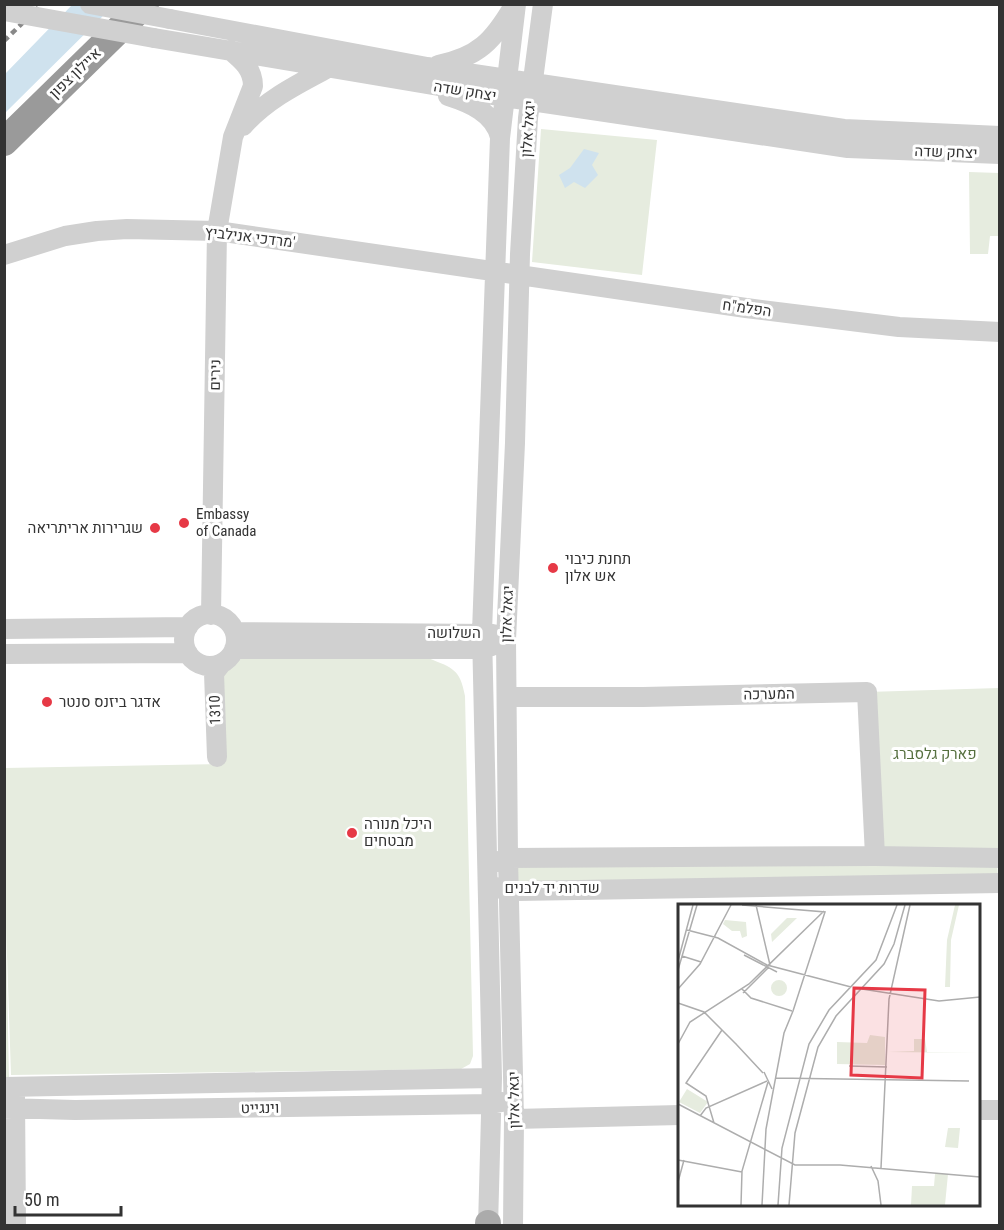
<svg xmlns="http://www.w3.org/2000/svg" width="1004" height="1230" viewBox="0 0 1004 1230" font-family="'Roboto Condensed',Heebo,sans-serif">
	<rect width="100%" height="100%" fill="#fff"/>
	<!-- green -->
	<path fill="#e6ecdf" d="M541,129L657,140L642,275L532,262Z
		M969,172L999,173V236H990L988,254H970Z
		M243,658H428C453,668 460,669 465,696L473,1056L470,1064L461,1069L11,1075L6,926L9,1079H5V768L222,764V679L228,666Z
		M999,688V854L875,851L867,692Z
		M997,861L998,879L517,886L516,862Z"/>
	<!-- water -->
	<path fill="#cfe2ee" d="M72,5H114L5,113V74Z
		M584,149L599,153L592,165L598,175L585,188L574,182L565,188L559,175L570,168Z"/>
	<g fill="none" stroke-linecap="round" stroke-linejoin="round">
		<!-- minor -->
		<path stroke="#d0d0d0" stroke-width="20" d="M170,19L427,67L844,129L1000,136
			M154,38L504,97L848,148L1000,154
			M438,65C478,57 493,41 513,7
			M448,96C470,103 494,113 500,137
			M243,126C267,99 298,84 330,67
			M4,255L65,236L97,231L127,229L217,231L746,308L899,327L1000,332
			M184 640a26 26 0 1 1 52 0a26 26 0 1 1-52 0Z
			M211,615L217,231L233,137L253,86C253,69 242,60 230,50
			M4,629L188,627
			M235,632L493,634
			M234,649H482L492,646
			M4,654L188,653
			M507,697H643L867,692L875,856
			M217,757L214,673L221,664
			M497,862L508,858L875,856L1000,858
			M496,887L504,890L516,891L1000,883
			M4,1087L492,1078
			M15,1096L16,1226
			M4,1108L75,1110L491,1104L502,1102
			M978,1110H1000
			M514,1119L680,1115
			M488,1226L492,1078L482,632L500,138L516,4
			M513,1226L514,1119L508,858L506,640L515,443L520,254L528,118L543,4"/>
		<!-- major -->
		<path stroke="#ababab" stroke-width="26" d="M488,1226V1223"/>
		<!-- highway -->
		<path stroke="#9a9a9a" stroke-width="28" d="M4,142L145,4"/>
		<!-- rail -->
		<path stroke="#888" stroke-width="4.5" stroke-dasharray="6 4.5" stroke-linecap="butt" d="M4,20L20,4
			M4,41L42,4"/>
		<!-- minor-bridge -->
		<path stroke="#d0d0d0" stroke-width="20" d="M90,4L170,19
			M4,11L154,38"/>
	</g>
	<!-- markers -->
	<g fill="#e63946" stroke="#fff" stroke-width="2">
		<circle cx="184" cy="523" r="6"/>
		<circle cx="155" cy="528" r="6"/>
		<circle cx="553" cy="568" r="6"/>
		<circle cx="47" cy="702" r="6"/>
		<circle cx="352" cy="833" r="6"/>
	</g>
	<g text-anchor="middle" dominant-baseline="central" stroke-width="6" stroke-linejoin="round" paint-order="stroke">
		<!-- street labels -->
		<g font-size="15" fill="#333" stroke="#fff">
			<text transform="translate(75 73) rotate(-44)">איילון צפון</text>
			<text transform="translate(465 91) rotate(9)">יצחק שדה</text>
			<text transform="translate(528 129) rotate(-86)">יגאל אלון</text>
			<text transform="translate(946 152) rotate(2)">יצחק שדה</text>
			<text transform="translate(250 237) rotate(7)">מרדכי אנילביץ'</text>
			<text transform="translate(747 308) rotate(8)">הפלמ"ח</text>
			<text transform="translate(215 375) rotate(-89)">נירים</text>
			<text transform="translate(507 614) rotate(-88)">יגאל אלון</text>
			<text x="454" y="633">השלושה</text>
			<text transform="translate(769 694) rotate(-1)">המערכה</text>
			<text transform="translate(215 710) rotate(-91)">1310</text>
			<text x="552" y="888">שדרות יד לבנים</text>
			<text transform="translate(514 1100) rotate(-91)">יגאל אלון</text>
			<text transform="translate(260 1108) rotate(-1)">וינגייט</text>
		</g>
		<!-- poi labels -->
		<g font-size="15" fill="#333" stroke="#fff" text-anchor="start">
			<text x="196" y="514">Embassy<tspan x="196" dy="17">of Canada</tspan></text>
			<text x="143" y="528" text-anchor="end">שגרירות אריתריאה</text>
			<text x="565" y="559">תחנת כיבוי<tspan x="565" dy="17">אש אלון</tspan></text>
			<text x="59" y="702">אדגר ביזנס סנטר</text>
			<text x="364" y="824">היכל מנורה<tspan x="364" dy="17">מבטחים</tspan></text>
		</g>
		<!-- park labels -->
		<g font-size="15" fill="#56703f" stroke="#fff">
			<text x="935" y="754">פארק גלסברג</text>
		</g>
	</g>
	<!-- overview -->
	<g transform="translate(678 904)">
		<rect width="302" height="302" fill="#fff"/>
		<path d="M277,1H281L273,36L272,83H267L269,36ZM109,14H119L94,38L93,30ZM47,16L68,18L69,32L64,34L62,27H54L45,20ZM93 84a8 8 0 1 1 16 0a8 8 0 1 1-16 0ZM192,131L207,133V161L159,160V138L189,139ZM236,135H247L249,148L301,149L210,148L236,147ZM9,185L30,198L22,209L1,198ZM270,224H282L280,244L267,243ZM257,270H270L267,301H233L234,282H256Z" fill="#e6ecdf"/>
		<path fill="none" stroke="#adadad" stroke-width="1.5" d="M64,1L147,8L115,107M78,1L92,61M9,26L40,34L89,61L173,83M66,51L99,68M4,52L23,58M0,57L15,1M0,66L19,1M0,85L22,60L53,1M64,85L73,94L114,107M184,85L261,97L302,93M65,89L91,63M0,99L26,108L59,141M0,140L12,118L71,80L146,7M58,140L85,169M171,162L209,163M86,168L94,185M98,174L291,177M0,200L117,261H162L302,273M22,212L28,204L89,177M36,219L28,192L8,179L44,126M0,256L64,268M193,262L200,277L203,301M203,264L211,95L232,1M0,278L6,256M63,301L64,267L90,178M84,301L88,225L106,129L115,107M100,301L104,244L131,140L151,106L198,56L219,1M111,301L117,229L140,143L158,112L206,60L216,40L227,1"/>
		<path fill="#e63946" fill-opacity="0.15" stroke="#e63946" stroke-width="3" d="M176,84L247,86L244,174L173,171Z"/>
		<rect width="302" height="302" fill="none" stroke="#333" stroke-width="3"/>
	</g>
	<!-- border -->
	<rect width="1004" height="1230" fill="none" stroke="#333333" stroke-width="12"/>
	<!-- scale -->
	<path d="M15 1206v9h106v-9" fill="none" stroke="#333333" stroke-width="3"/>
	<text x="24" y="1206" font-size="18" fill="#333333" stroke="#ffffff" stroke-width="4.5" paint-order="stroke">50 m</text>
</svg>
